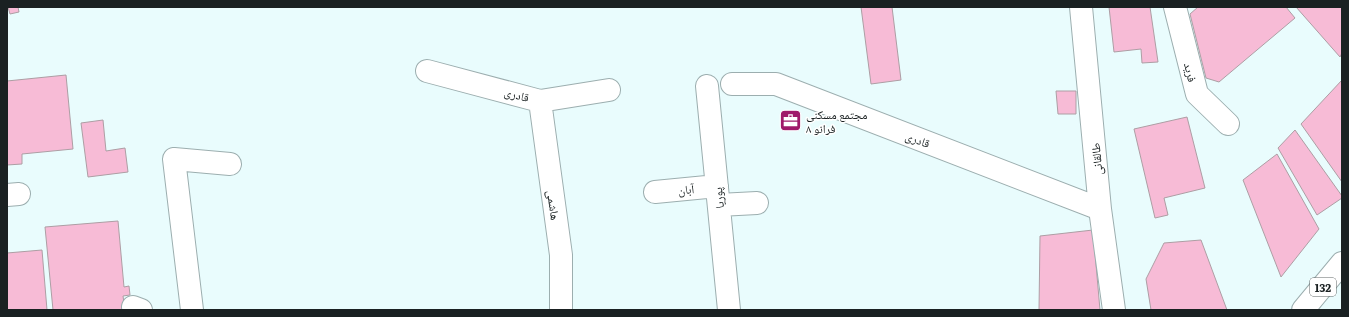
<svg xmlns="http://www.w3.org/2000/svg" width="1349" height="317" viewBox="0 0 1349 317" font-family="Literata,'Noto Naskh Arabic',serif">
	<rect width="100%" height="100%" fill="#e9fcfd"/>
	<!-- building -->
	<path fill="#f7bbd6" stroke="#ad9ea4" d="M8,7H18L19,12L10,14Z
		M861,7H892L901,80L871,84Z
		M1109,7H1150L1158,62L1142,63L1141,49L1114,52Z
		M1198,7H1286L1295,18L1219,82L1206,78L1190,14Z
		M1296,7H1342V53L1340,57Z
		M66,75L73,149L22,154V164L7,165V81Z
		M1342,80V182L1301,124Z
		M1056,91H1076V114H1058Z
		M1187,117L1205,188L1164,198L1168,215L1155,218L1134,129Z
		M103,120L106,151L125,148L128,172L88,177L81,123Z
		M1295,130L1342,196V198L1317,215L1278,148Z
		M1277,154L1319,229L1281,277L1243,180Z
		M118,221L124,287L129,286L130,295L123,296L125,310H53L45,227Z
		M1093,230L1100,310H1039L1040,236Z
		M1201,240L1227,310H1151L1146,279L1164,243Z
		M42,250L47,310H7V253Z"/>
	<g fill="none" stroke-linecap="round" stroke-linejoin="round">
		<defs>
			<path id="minor" d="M1081,7L1100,209L1114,310
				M1175,7L1197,94L1228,124
				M427,71L540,101L609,90
				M732,84H776L1100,209
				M707,86L729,310
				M540,101L561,255V310
				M655,192L717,186
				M7,195L19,194
				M719,205L757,203
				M133,307L141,310
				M192,310L174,159L230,164"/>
			<path id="major" d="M1303,310L1342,263"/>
		</defs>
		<!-- minor casing -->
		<use href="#minor" stroke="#9caeaf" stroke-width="24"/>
		<!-- major casing -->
		<use href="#major" stroke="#9caeaf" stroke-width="24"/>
		<!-- minor -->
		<use href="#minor" stroke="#fff" stroke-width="22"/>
		<!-- major -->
		<use href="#major" stroke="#fff" stroke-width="22"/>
	</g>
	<!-- icons -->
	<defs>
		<symbol id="office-square" viewBox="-11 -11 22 22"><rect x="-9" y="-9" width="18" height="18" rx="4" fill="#9f1a6a" stroke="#fff"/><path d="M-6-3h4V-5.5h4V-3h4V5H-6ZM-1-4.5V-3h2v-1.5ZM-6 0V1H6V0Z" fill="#fff"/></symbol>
	</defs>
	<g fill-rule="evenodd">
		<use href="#office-square" x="778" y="108" width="25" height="25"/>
	</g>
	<g text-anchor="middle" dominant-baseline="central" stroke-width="3" stroke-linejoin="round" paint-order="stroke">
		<!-- shield labels -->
		<rect fill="#fff" stroke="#5f6464" stroke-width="1" x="1310" y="278" width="26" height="18" rx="3"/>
		<g font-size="11" font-weight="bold" fill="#1a2122">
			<text x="1323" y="287">132</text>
		</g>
		<!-- street labels -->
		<g font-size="12" fill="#1a2122" stroke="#fff">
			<text transform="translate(1191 72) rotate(76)">فرید</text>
			<text transform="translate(517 94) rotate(15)">قادری</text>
			<text transform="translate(918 139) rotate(21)">قادری</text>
			<text transform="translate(1096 159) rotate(-95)">طالقانی</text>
			<text transform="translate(686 189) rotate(-6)">آبان</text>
			<text transform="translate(718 198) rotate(-96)">پوریا</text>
			<text transform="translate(554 205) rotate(82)">هاشمی</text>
		</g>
		<!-- poi labels -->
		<g font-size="12" fill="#1a2122" stroke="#fff" text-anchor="start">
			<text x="806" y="114">مجتمع مسکنی<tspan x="806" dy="14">فرانو ۸</tspan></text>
		</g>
	</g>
	<!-- border -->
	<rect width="1349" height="317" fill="none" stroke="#1a2122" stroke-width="16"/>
</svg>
